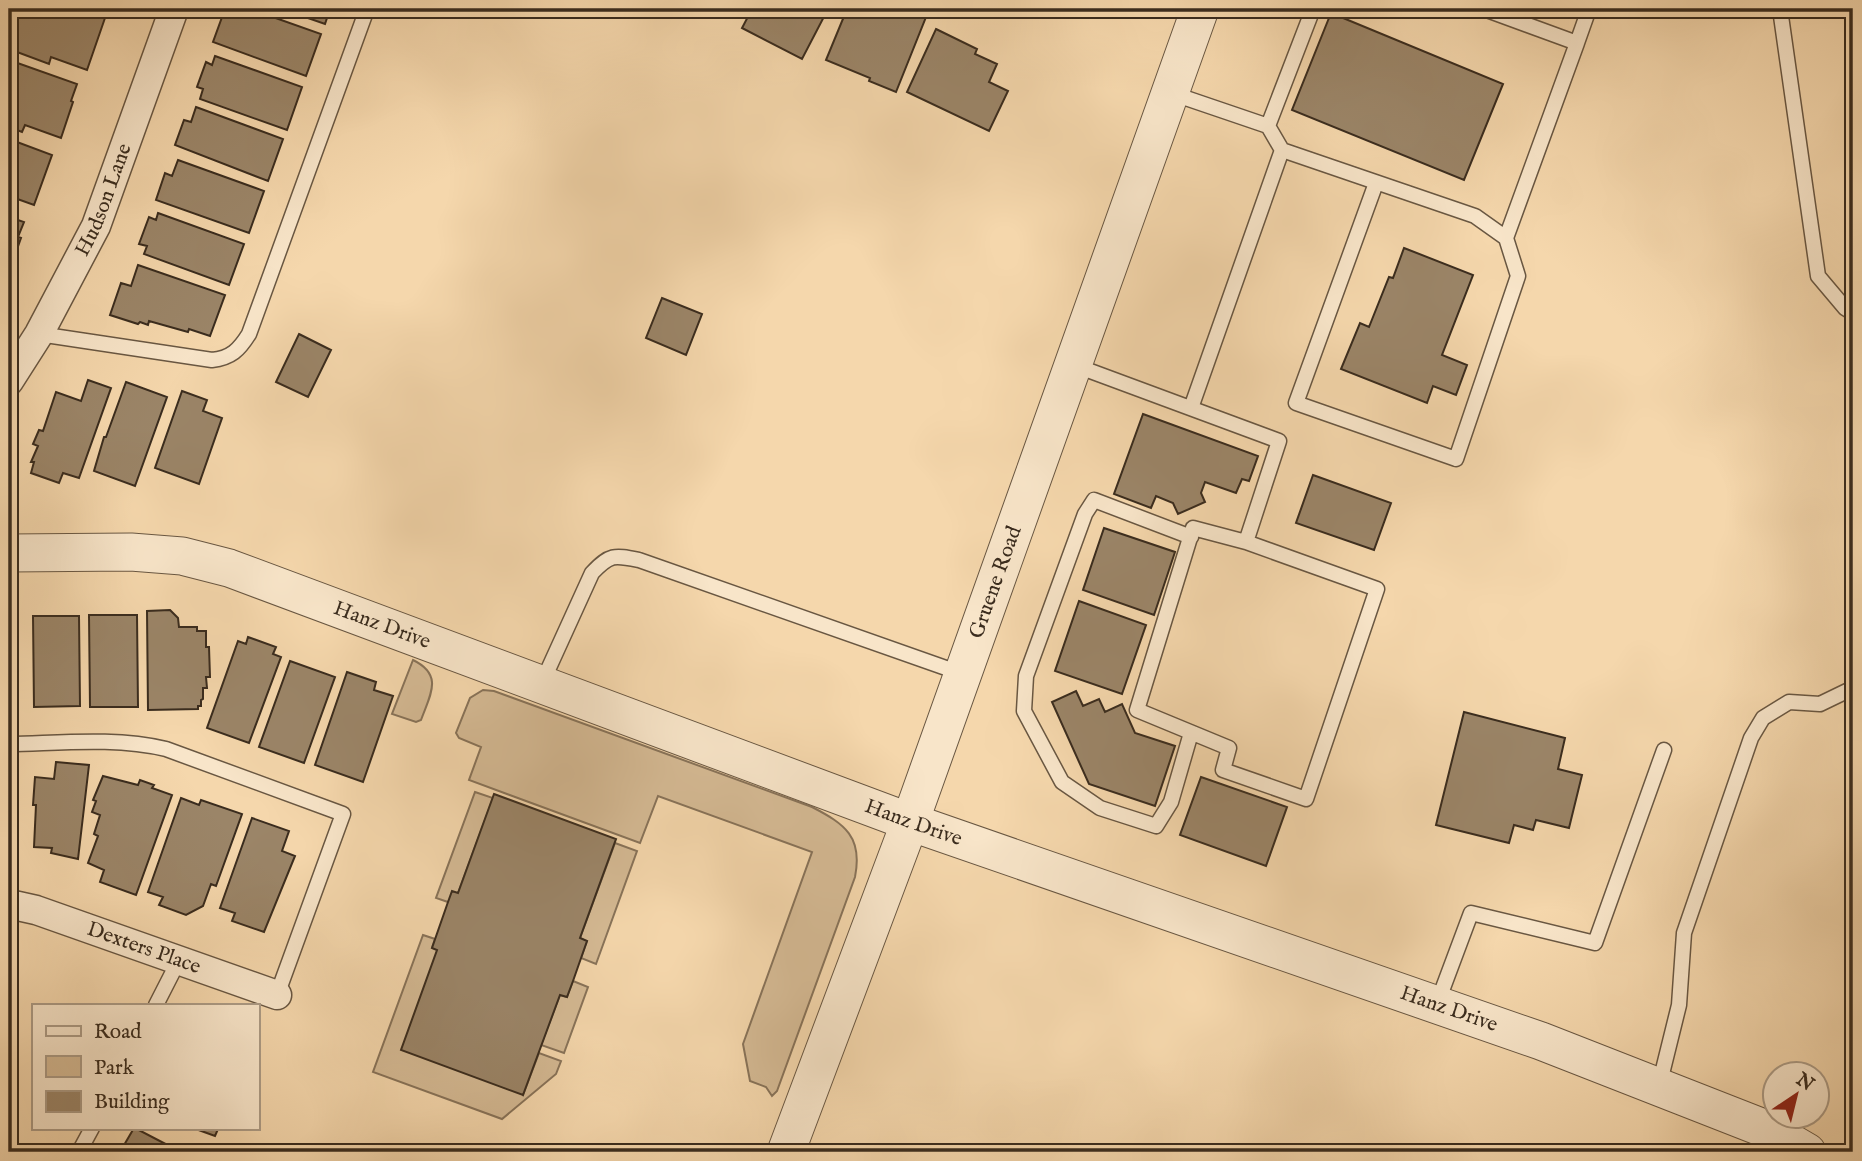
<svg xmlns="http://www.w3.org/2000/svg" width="1862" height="1161" viewBox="0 0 1862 1161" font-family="'IM FELL English',serif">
	<rect width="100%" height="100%" fill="#f5d7ac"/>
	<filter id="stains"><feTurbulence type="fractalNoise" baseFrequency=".00286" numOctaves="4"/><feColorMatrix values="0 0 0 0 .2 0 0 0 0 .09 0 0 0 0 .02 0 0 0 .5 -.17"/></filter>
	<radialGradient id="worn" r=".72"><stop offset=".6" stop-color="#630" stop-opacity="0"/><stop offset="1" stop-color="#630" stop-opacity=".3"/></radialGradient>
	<!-- green -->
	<path fill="#d5ba94" stroke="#887359" stroke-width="2" d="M413,660C444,675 430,695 421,720L416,722L392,714Z
		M483,690L494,691L812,807C845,824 863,837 855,877L777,1091L772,1096L766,1087L750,1081L743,1044L812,852L658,796L640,843L469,780L481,747L459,738L456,733L470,698Z
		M475,792L493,798L458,893L448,902L436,898Z
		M615,843L637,851L596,964L581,958L587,941L580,938Z
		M423,935L435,939L432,948L437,950L523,1095L539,1053L561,1061L556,1074L502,1119L373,1072Z
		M573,981L588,987L564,1053L541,1045L560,995L567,997Z"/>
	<!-- building -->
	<path fill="#9b8568" stroke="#3a2c1e" stroke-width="2" d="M9,9H78L105,18L87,70L51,57L49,64L9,49Z
		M225,9H250L321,34L306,76L213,42Z
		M282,9H330L325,24Z
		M752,9H828L802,59L742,28Z
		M847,9H907L926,17L896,92L869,81L870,78L826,60Z
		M1331,13L1503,84L1464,180L1292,110Z
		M936,29L977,49L975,54L997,64L989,82L1008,91L989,131L907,92Z
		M215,56L302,87L287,130L200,99L203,89L197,87L206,62L212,65Z
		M9,60L77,84L71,101L73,102L61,138L25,125L22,132L9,127Z
		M196,107L283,139L268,181L175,145L184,120L191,122Z
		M9,139L52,155L34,205L9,196Z
		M178,160L264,191L249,233L156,200L165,173L172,176Z
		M158,213L244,244L229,285L144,254L147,246L139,244L149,217L156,220Z
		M9,217L24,222L18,237L21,238L9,272Z
		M1404,248L1473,275L1442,355L1467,365L1456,395L1433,386L1427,403L1341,369L1360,323L1369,327L1389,277L1393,278Z
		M138,265L225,295L210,336L189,329L188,332L149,321L148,325L140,322L138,324L110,315L121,283L131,286Z
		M662,298L702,314L686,355L646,338Z
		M299,334L331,350L308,397L276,382Z
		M88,380L111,388L79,478L63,473L59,483L31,473L34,462H31L38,446L33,444L39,430L43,431L56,392L81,401Z
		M126,382L167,397L135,486L94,471L104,437H106Z
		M182,391L207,400L203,411L222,418L199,484L155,468Z
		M1143,414L1258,456L1249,481L1242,479L1236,493L1205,482L1201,493L1205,502L1178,514L1173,503L1156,496L1151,508L1114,494Z
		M1313,475L1391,503L1374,550L1296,523Z
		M1104,528L1175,552L1154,615L1083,590Z
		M1079,601L1146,625L1122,694L1055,671Z
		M170,610L178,618L179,627H197V631H206V647H209L210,677H206L207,688H203V699L201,700V706H198V709L148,710L147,611Z
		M89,615H137L138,707H90Z
		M33,616H79L80,706L34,707Z
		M248,637L276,647L273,654L281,657L249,743L207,728L238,641L246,644Z
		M290,661L335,677L304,763L259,747Z
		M347,672L376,682L374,690L393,696L363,782L315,765Z
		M1076,691L1083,706L1099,699L1105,712L1122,704L1135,733L1175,746L1155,806L1089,784L1052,702Z
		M1464,712L1565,738L1558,769L1582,775L1569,828L1536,820L1533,830L1514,825L1509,843L1436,825Z
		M56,762L89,765L78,859L51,853L52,848L34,847L36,805H33L35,777L54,779Z
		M103,776L138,785L140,780L154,785L152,788L172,795L136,895L100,882L104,870L88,863L98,836L94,834L100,815L92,812L96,801L93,800Z
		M1201,777L1287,807L1266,866L1180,835Z
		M494,794L616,839L580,938L587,941L573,981L567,997L560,995L523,1095L401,1050L437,950L432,948L448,902L452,891L458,893Z
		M181,798L199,805L201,800L242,814L216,886L211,884L203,906L186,915L159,905L163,897L148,892Z
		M252,818L289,831L282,851L295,856L264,932L232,921L235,913L220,908Z
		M134,1128H135L179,1151L120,1152Z
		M193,1128H215L218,1129L215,1136Z"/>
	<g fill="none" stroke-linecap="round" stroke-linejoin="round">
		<defs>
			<path id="service" d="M1484,9L1577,43L1589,9
				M1780,9L1818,276L1845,308L1853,313
				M1171,93L1268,126L1282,150L1475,216L1506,238L1518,276L1456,459L1296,403L1376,183
				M1268,126L1313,9
				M1506,238L1577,43
				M39,334L212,360C231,358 239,350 249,334L367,9
				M1074,365L1279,441L1246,542L1193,528L1137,710L1229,748L1223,770L1306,799L1377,589L1246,542
				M1191,408L1282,150
				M1191,537L1094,500L1085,514L1026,676L1024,711L1062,782L1100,808L1156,826L1171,802L1191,733
				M542,683L592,573C610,554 614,555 639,560L963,674
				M9,744C61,743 115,737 166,749L343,814L277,995
				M1437,1004L1471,913L1595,943L1664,750
				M156,1005L179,960
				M1659,1086L1679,1005L1684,933L1751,738L1763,718L1789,702L1820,704L1851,689L1853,685
				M79,1152L92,1128"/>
			<g id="minor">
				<path id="s1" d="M9,381L39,334L96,226L174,9"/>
				<path id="s2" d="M9,904L36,910L277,995"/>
			</g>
			<g id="tertiary">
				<path id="s3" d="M9,553L131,552L182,556L229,568L910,822L1541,1041L1771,1131L1807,1152"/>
				<path id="s4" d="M786,1152L910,822L1200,9"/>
			</g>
		</defs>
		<!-- service casing -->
		<use href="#service" stroke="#695742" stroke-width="17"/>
		<!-- minor casing -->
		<use href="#minor" stroke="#695742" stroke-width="31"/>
		<!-- tertiary casing -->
		<use href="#tertiary" stroke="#695742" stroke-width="39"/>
		<!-- service -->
		<use href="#service" stroke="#f8e5c9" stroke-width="14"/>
		<!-- minor -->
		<use href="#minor" stroke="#f8e5c9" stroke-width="28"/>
		<!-- tertiary -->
		<use href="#tertiary" stroke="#f8e5c9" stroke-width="37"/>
	</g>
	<g text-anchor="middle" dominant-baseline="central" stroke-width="5" stroke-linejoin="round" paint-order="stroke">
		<!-- street labels -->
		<g font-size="21" fill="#3a2c1e" stroke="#f8e5c9">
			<text stroke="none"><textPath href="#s1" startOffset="205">Hudson Lane</textPath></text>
			<text stroke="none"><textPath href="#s4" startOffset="607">Gruene Road</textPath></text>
			<text stroke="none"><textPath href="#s3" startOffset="385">Hanz Drive</textPath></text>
			<text stroke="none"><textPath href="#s3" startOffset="952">Hanz Drive</textPath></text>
			<text stroke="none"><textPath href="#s2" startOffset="142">Dexters Place</textPath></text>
			<text stroke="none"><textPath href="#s3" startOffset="1519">Hanz Drive</textPath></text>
		</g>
	</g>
	<!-- margin -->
	<rect width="1862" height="1161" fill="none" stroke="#f5d7ac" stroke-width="35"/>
	<rect x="10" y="10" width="1841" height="1140" fill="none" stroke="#3a2c1e" stroke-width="3.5"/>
	<rect x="18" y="18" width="1827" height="1126" fill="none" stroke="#3a2c1e" stroke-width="2"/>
	<!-- legend -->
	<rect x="32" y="1004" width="228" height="126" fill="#f8e5c9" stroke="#ac9b85" stroke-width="2"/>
	<rect x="46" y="1026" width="35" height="10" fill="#f8e5c9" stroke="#ac9b85" stroke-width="2"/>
	<text x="94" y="1038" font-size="21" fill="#3a2c1e">Road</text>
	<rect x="46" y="1056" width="35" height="21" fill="#d5ba94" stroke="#ac9b85" stroke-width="2"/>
	<text x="94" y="1074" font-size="21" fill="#3a2c1e">Park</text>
	<rect x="46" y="1091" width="35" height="21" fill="#9b8568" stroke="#ac9b85" stroke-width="2"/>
	<text x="94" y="1108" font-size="21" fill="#3a2c1e">Building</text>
	<!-- north arrow -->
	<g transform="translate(1796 1095) rotate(35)"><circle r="33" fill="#f8e5c9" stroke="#ac9b85" stroke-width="2"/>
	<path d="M0-5L12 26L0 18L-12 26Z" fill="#8f2418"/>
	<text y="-10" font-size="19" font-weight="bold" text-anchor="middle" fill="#3a2c1e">N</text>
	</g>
	<rect width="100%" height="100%" filter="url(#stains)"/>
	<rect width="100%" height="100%" fill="url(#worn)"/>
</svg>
